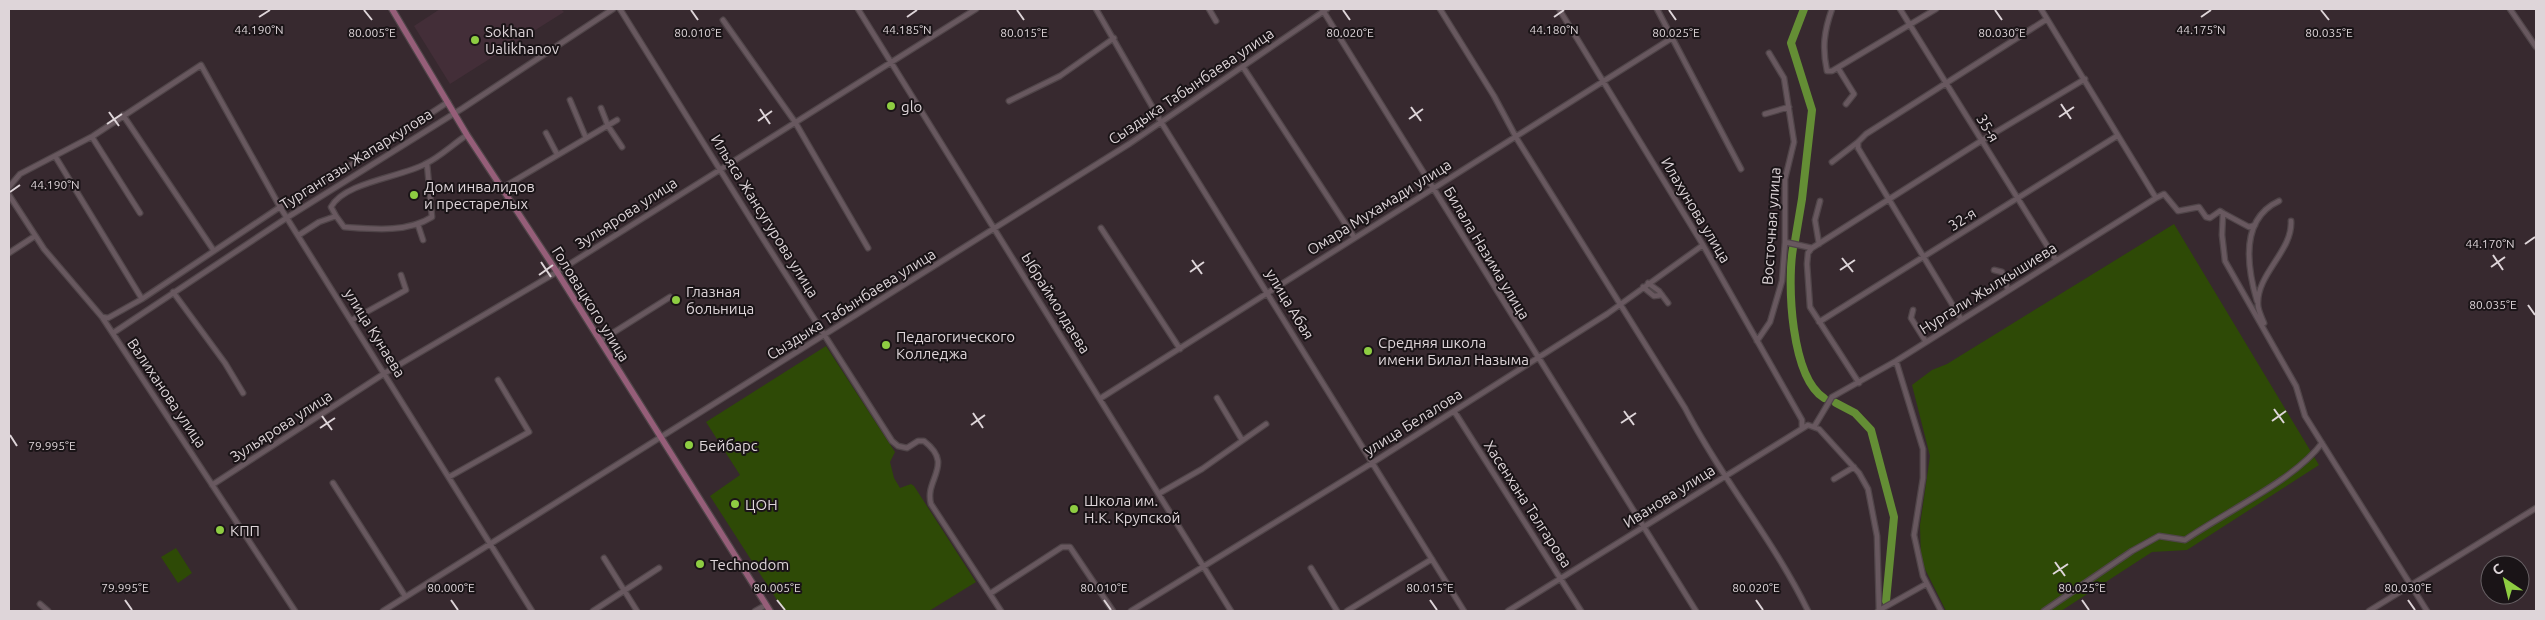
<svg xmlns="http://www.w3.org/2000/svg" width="2545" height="620" viewBox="0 0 2545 620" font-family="Ubuntu,sans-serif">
	<rect width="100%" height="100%" fill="#37292f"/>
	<!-- built -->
	<path fill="#432e38" d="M440,9H561L564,12L450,84L414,26Z"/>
	<!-- green -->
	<path fill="#2e4a06" d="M2174,224L2319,465L2187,550L2152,552L2061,611H1946L1921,561L1920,525L1930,456L1912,385L1932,370L1947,364Z
		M826,346L895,452L890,462L894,478L900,488L911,484L914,486L976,582L929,611H784L710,496L740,475L706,422Z
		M176,548L192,573L178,583L161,557Z"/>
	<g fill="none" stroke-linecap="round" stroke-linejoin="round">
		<!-- river -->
		<path stroke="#648e35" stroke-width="8" d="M1795,241L1802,199L1812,110L1791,43L1804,9
			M1793,248C1787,284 1791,377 1824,398
			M1836,403L1855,413L1871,430L1894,517L1886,601"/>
		<defs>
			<path id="minor" d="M620,9L760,234L892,441L898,446L907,448L918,441H924C955,465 924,479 931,504L1001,611
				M858,9L1231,611
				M1096,9L1161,122L1464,611
				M1209,9L1216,21
				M1322,9L1696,611
				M1440,9L1494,96L1517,139L1685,408C1721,478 1773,539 1808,611
				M1559,9L1703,245L1802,420V428
				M1657,9L1741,169
				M1832,9C1824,31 1822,48 1827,71H1832L1936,9
				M1900,9L2056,260
				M2041,9L2156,198
				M2510,9L2536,47
				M723,20L795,122L868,248
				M1243,67L1354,237
				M1838,68L1854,94L1846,104
				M570,100L586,138
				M1009,101L1060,76L1114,38
				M601,108L608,126L622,147
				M1765,114L1789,107
				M123,115L214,251
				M546,133L557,154
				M92,137L140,213
				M1858,148V142L1866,134L2047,19
				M1858,148L1961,319
				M55,156L142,299
				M1832,162L1858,142
				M9,187L20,174L93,136L201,65L280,207L532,611
				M502,188L617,120
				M9,195L44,249L102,317L295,611
				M2223,213L2249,227L2255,225
				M336,216L344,227C372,229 407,233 432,217L427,164
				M418,225L423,240
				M1101,228L1180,349
				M299,235L319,222L336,216L331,207C344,182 402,177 425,164C440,157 453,144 467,135
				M1785,242L1812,248
				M1819,244L1815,220L1820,201
				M9,253L35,236
				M1994,270L2002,272L2008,290
				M1648,283L1659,291L1668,303
				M1643,287L1654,296L1662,295
				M173,292L225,363L243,393
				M2257,301C2247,267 2240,219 2279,201
				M1913,310L1911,318L1926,342
				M102,317L108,318L142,299L280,207L358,161L448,102
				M352,320L406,290L401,275
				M1819,322L2117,136
				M2264,323C2262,318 2258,310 2258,305C2256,274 2293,251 2291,221
				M113,333L288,217L463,108L613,9
				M600,341L670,297
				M1757,341L1770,322L1782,281L1785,242V179L1794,142L1784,78L1769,53
				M1896,361L1923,449V478L1914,535L1923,576L1941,611
				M1859,383L1810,307L1807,264L1808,253L1812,248L1981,141L2085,79
				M1101,398L1672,38
				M1217,398L1242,440
				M1454,411L1581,611
				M1814,427L1832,397L1896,361L2156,198L2164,194L2178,211L2199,207L2206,217L2210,218L2220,211L2223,213L2222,235L2225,261L2296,386L2305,416L2427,611
				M449,477L529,432L498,380
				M1834,479L1854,467
				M333,483L405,596
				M212,485L385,373L557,272L976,9
				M1160,493L1202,469L1266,424
				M604,558L637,611
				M1311,568L1337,611
				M991,593L1062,547H1070L1113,611
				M40,604L48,611
				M383,611L1129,144L1327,9
				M593,611L659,568
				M755,611L766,605
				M1131,611L1372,463L1607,314L1703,245
				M1347,611L1432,559
				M1508,611L1808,425L1819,429L1859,473L1868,489L1877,536L1879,610
				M1878,611L1926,584
				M2044,611L2132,551L2159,536L2185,540C2225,512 2295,480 2322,443
				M2369,611L2536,508"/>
			<path id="major" d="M392,9L467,135L557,272L770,611"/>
		</defs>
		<!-- minor casing -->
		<use href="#minor" stroke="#504549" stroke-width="7"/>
		<!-- major casing -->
		<use href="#major" stroke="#504549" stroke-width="8"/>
		<!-- minor -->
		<use href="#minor" stroke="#68585f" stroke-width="4.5"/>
		<!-- major -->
		<use href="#major" stroke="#965e79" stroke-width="5.5"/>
	</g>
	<!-- ticks -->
	<path fill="none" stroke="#ded5d9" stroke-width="2" d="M364,10L372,20M691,10L698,20M1017,10L1024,20M1343,10L1350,20M1669,10L1676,20M1995,10L2002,20M2321,10L2329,20M259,17L270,10M907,17L917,10M1554,17L1564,10M2201,17L2211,10M2061,104L2071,119M1411,107L1421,121M760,109L770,124M109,112L119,126M2059,117L2074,107M1409,119L1423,109M758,121L772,111M107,124L122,114M10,192L20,185M2525,244L2535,237M2493,255L2503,270M1842,258L1853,272M1192,260L1202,274M541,262L551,277M2491,267L2505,257M1840,270L1855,260M1190,272L1204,262M539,275L553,265M2528,305L2535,315M2274,409L2284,423M1624,411L1634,425M973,413L983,428M322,416L332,430M2272,421L2286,411M1621,423L1636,413M971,425L985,415M320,428L335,418M10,435L17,446M2055,562L2065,576M2053,574L2068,564M125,600L132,610M451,600L458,610M777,600L785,610M1104,600L1111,610M1430,600L1437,610M1756,600L1763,610M2082,600L2089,610M2408,600L2415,610"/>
	<!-- markers -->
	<g fill="#8ecd42" stroke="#1a1417" stroke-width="2">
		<circle cx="475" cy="40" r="5"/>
		<circle cx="891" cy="106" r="5"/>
		<circle cx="414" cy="195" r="5"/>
		<circle cx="676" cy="300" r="5"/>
		<circle cx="886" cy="345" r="5"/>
		<circle cx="1368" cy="351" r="5"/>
		<circle cx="689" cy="445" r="5"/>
		<circle cx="735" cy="504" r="5"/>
		<circle cx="1074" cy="509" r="5"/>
		<circle cx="220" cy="530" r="5"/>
		<circle cx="700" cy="564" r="5"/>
	</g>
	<g text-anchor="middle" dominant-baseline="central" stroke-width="4" stroke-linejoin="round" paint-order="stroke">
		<!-- poi labels -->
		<g font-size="15" fill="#ded5d9" stroke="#1a1417" text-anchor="start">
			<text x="485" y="31">Sokhan<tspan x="485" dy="17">Ualikhanov</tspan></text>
			<text x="901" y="106">glo</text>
			<text x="424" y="186">Дом инвалидов<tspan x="424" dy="17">и престарелых</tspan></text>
			<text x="686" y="291">Глазная<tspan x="686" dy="17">больница</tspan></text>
			<text x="896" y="336">Педагогического<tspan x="896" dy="17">Колледжа</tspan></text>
			<text x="1378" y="342">Средняя школа<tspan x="1378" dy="17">имени Билал Назыма</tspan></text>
			<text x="699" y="445">Бейбарс</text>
			<text x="1084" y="500">Школа им.<tspan x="1084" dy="17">Н.К. Крупской</tspan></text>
			<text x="745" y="504">ЦОН</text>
			<text x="230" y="530">КПП</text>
			<text x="710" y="564">Technodom</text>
		</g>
		<!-- street labels -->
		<g font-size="15" fill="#ded5d9" stroke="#1a1417">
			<text transform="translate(1191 86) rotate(-34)">Сыздыка Табынбаева улица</text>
			<text transform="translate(1988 128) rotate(59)">35-я</text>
			<text transform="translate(356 159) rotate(-32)">Тургангазы Жапаркулова</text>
			<text transform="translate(1379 207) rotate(-32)">Омара Мухамади улица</text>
			<text transform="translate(1696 210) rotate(59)">Илахунова улица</text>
			<text transform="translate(626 213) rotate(-33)">Зульярова улица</text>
			<text transform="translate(765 216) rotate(58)">Ильяса Жансугурова улица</text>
			<text transform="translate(1962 219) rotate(-32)">32-я</text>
			<text transform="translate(1771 226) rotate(-86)">Восточная улица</text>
			<text transform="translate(1487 253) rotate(59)">Билала Назима улица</text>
			<text transform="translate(1988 288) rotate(-32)">Нургали Жылкышиева</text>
			<text transform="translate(1056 303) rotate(58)">Ыбраймолдаева</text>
			<text transform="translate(591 304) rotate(58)">Головацкого улица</text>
			<text transform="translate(851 304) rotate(-32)">Сыздыка Табынбаева улица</text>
			<text transform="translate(1290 304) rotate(59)">улица Абая</text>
			<text transform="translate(375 333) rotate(58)">улица Кунаева</text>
			<text transform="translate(167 393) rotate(56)">Валиханова улица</text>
			<text transform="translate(1413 422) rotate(-32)">улица Белалова</text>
			<text transform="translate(281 426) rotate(-33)">Зульярова улица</text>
			<text transform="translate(1669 496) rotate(-32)">Иванова улица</text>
			<text transform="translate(1528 504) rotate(57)">Хасенхана Талгарова</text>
		</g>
	</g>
	<g font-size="12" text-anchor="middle" fill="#ded5d9" stroke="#1a1417" stroke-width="4" stroke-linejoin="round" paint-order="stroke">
		<text x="1554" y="34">44.180°N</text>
		<text x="259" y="34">44.190°N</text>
		<text x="907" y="34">44.185°N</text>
		<text x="2201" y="34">44.175°N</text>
		<text x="1350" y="37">80.020°E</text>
		<text x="2002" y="37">80.030°E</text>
		<text x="2329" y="37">80.035°E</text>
		<text x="372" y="37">80.005°E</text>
		<text x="698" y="37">80.010°E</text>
		<text x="1024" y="37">80.015°E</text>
		<text x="1676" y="37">80.025°E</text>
		<text x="55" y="189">44.190°N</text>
		<text x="2490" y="248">44.170°N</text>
		<text x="2493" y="309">80.035°E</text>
		<text x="52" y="450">79.995°E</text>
		<text x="125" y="592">79.995°E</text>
		<text x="451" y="592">80.000°E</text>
		<text x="777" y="592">80.005°E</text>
		<text x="1104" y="592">80.010°E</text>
		<text x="1430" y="592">80.015°E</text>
		<text x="1756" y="592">80.020°E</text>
		<text x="2082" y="592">80.025°E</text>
		<text x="2408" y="592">80.030°E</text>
	</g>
	<!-- border -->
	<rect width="2545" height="620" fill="none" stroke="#ded5d9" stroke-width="20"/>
	<!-- north arrow -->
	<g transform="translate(2505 580) rotate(325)"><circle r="24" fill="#1a1417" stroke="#686165"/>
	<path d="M0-4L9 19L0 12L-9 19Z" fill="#8ecd42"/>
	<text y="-8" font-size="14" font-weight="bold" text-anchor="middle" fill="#ded5d9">С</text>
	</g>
</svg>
